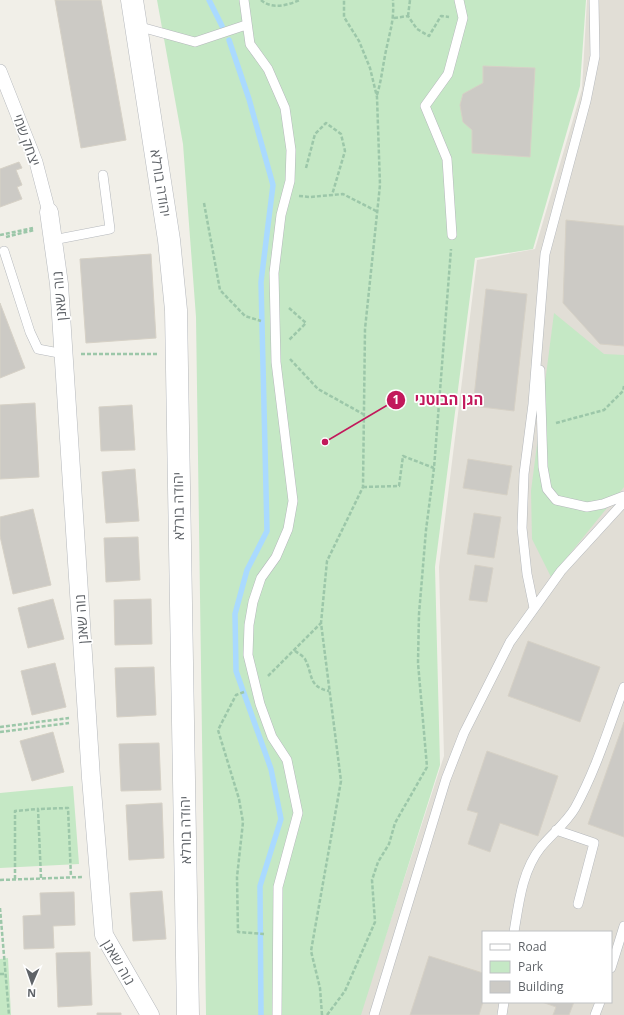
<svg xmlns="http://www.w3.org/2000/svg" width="624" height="1015" viewBox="0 0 624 1015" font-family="'Open Sans','Noto Sans Hebrew',sans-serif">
	<rect width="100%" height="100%" fill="#f1efe8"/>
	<!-- education -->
	<path fill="#e1ded6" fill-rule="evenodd" d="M587,0H624V1015H360L444,756L439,567L477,260L535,249L582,89ZM483,932H611V1002H483Z"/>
	<!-- green -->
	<path fill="#c5e8c5" d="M157,0H586L580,86L533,249L475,258L435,567L440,765L361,1015H206L196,317L183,144Z
		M554,313L604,354L624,355V487L551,577L532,539L531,491Z
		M73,786L79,864L0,868V793Z
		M8,958L11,1015H0V959Z"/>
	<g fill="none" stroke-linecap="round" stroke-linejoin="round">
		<!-- stream -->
		<path stroke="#aadaff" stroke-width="5.5" d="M209,0L222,26
			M229,40L249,99L273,185L261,282L267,531L247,570L235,614L236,671L271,769L281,819L260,886L261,1015"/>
	</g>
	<!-- building -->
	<path fill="#cccac5" stroke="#d6d1c6" d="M55,0H101L126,140L81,148Z
		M483,66L535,68L530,157L472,153V130L463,122L460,105L463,94L483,83Z
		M19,162L22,168L16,170L22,185L17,187L22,199L0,207V169Z
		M566,220L624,226V346L600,344L563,303Z
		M151,254L156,338L86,343L80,259Z
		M486,289L527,294L514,411L473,406Z
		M0,303L25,368L0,378Z
		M35,403L39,477L0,479V405Z
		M132,405L135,450L101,451L99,407Z
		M468,459L512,466L507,495L463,488Z
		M135,469L139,521L106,523L102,472Z
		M33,509L51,585L13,594L0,536V517Z
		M474,513L501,517L494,558L467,554Z
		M138,537L140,580L106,582L104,538Z
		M475,565L493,568L487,602L469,600Z
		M53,599L64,639L28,648L18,608Z
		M151,599L152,644L115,645L114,600Z
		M528,641L600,667L580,722L508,696Z
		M55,663L66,707L32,715L21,671Z
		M154,667L156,715L117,717L115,668Z
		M624,722V837L588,824Z
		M53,732L64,772L32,781L20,741Z
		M159,743L161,790L121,791L119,744Z
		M487,751L558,776L538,836L500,823L490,852L468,844L478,813L467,810Z
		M162,803L164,858L129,860L126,805Z
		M162,891L166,939L133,941L130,893Z
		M74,892L75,925L53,926L54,948L24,949L23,916L41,915L40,893Z
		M90,952L92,1005L58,1007L56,953Z
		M429,956L483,973V1002L479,1015H410Z
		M542,1002H574L569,1015H553L556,1007Z
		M97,1013H121V1015H97Z"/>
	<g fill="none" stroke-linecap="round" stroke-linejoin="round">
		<defs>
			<path id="service" d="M244,0L250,44L268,69L285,108L291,150L290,181L281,215L274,273L276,362L293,501L288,529L276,557L261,578L253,602L249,625L248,655L260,704L272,737L287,760L298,813L278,887L277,1015
				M137,26L195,42L246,25
				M452,235L447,159L425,106L448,74L463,18L459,0
				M53,240L110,229L103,175
				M4,251L30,332L38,349L64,354
				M540,370L543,467L547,489L556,500L587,507L603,504L624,496
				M534,608L527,574L522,528L524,474L533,404L545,254L586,101L595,56L594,0
				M556,830L594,843L578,904
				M514,932C519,902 522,871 541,847C552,834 567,822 575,808C596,770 609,727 624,687
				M611,968L624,926
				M374,1015L446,779L464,733L510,642L561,571L624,502
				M502,1015L504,1002
				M595,1015L600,1002"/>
			<path id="pedestrian" d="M0,71L36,162L49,212"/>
			<path id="minor" d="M49,212L59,284L91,778L104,935L150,1015"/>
			<path id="tertiary" d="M132,0L169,240L176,310L188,1015"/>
		</defs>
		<!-- service casing -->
		<use href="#service" stroke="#b5b8bc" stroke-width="10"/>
		<!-- pedestrian casing -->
		<use href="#pedestrian" stroke="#b5b8bc" stroke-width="14"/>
		<!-- minor casing -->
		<use href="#minor" stroke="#b5b8bc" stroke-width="19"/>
		<!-- tertiary casing -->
		<use href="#tertiary" stroke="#b5b8bc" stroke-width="23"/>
		<!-- path -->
		<path stroke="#9cc7a9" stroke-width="2.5" stroke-dasharray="4 2" stroke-linecap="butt" d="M261,0C272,10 288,5 300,0
			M408,16L410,0
			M394,18L408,16L417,29L429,36L441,16L449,17
			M377,95C382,78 383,63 387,46C391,27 394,20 393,0
			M306,168L315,134L326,123L341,134L345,151L332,195
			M299,196L310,197L343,194L378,212
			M204,203L220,290L245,316L261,321
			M0,235L33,228
			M6,237L34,230
			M289,308L306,323L289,340
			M81,354H158
			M290,359L318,389L363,414
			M556,423L604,410L623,391L624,386
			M363,487L399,486L403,456L434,468
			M295,651C298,653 303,656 305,659C313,674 308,687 329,691
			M268,676L321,623
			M244,692L236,695L218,730L239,799L243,822L237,877L238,932L264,934
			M0,727L69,718
			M0,732L69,723
			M41,878L38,809L68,808L71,877
			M15,879V811L38,809
			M0,880L82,877
			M0,908L9,1015
			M0,974H5
			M322,1015L320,988L311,951L341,781L321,623L327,561L363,487L365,329L380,185L377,97L370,68L359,41L344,17V0
			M327,1015L345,991L375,922L372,880L378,862L389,844L395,823L427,767L418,663L419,614L426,530L434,468L451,249"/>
		<!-- service -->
		<use href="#service" stroke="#fff" stroke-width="9"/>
		<!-- pedestrian -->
		<use href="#pedestrian" stroke="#fff" stroke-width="13"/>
		<!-- minor -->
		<use href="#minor" stroke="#fff" stroke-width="18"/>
		<!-- tertiary -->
		<use href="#tertiary" stroke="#fff" stroke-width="22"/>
	</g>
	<g text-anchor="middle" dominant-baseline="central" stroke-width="3.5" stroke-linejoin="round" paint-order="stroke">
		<!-- street labels -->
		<g font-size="14" fill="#5f6368" stroke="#fff">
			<text transform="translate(27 140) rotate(70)">יצחק שמי</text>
			<text transform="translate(161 183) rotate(81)">יהודה בורלא</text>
			<text transform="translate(59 296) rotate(-95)">נוה שאנן</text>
			<text transform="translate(178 506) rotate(-91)">יהודה בורלא</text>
			<text transform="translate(81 619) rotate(-94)">נוה שאנן</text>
			<text transform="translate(185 830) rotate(-91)">יהודה בורלא</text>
			<text transform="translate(119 962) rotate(60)">נוה שאנן</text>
		</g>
	</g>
	<!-- callouts -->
	<path fill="none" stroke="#c2185b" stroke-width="1.5" d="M325 442L396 400"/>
	<g fill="#c2185b" stroke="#fff" stroke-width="1.5">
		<circle cx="325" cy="442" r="4"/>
		<circle cx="396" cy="400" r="10"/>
	</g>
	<g font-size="12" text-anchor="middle" font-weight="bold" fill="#fff">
		<text x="396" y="404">1</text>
	</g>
	<g font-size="15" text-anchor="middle" font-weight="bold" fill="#c2185b" stroke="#fff" stroke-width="3.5" stroke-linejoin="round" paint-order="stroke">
		<text x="449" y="405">הגן הבוטני</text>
	</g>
	<!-- legend -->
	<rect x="482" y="931" width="130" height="72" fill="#ffffff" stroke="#bfc1c3"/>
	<rect x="490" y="944" width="20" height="6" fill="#ffffff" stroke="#bfc1c3"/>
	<text x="518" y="951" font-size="12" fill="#5f6368">Road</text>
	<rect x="490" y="961" width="20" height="12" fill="#c5e8c5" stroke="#bfc1c3"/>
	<text x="518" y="971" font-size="12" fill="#5f6368">Park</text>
	<rect x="490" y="981" width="20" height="12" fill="#cccac5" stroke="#bfc1c3"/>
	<text x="518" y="991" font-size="12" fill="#5f6368">Building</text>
	<!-- north arrow -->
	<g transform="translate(32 983) rotate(182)" stroke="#ffffff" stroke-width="3" paint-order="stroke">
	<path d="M0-3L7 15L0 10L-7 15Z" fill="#5f6368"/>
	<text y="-6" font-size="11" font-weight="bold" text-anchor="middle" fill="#5f6368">N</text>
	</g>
</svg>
